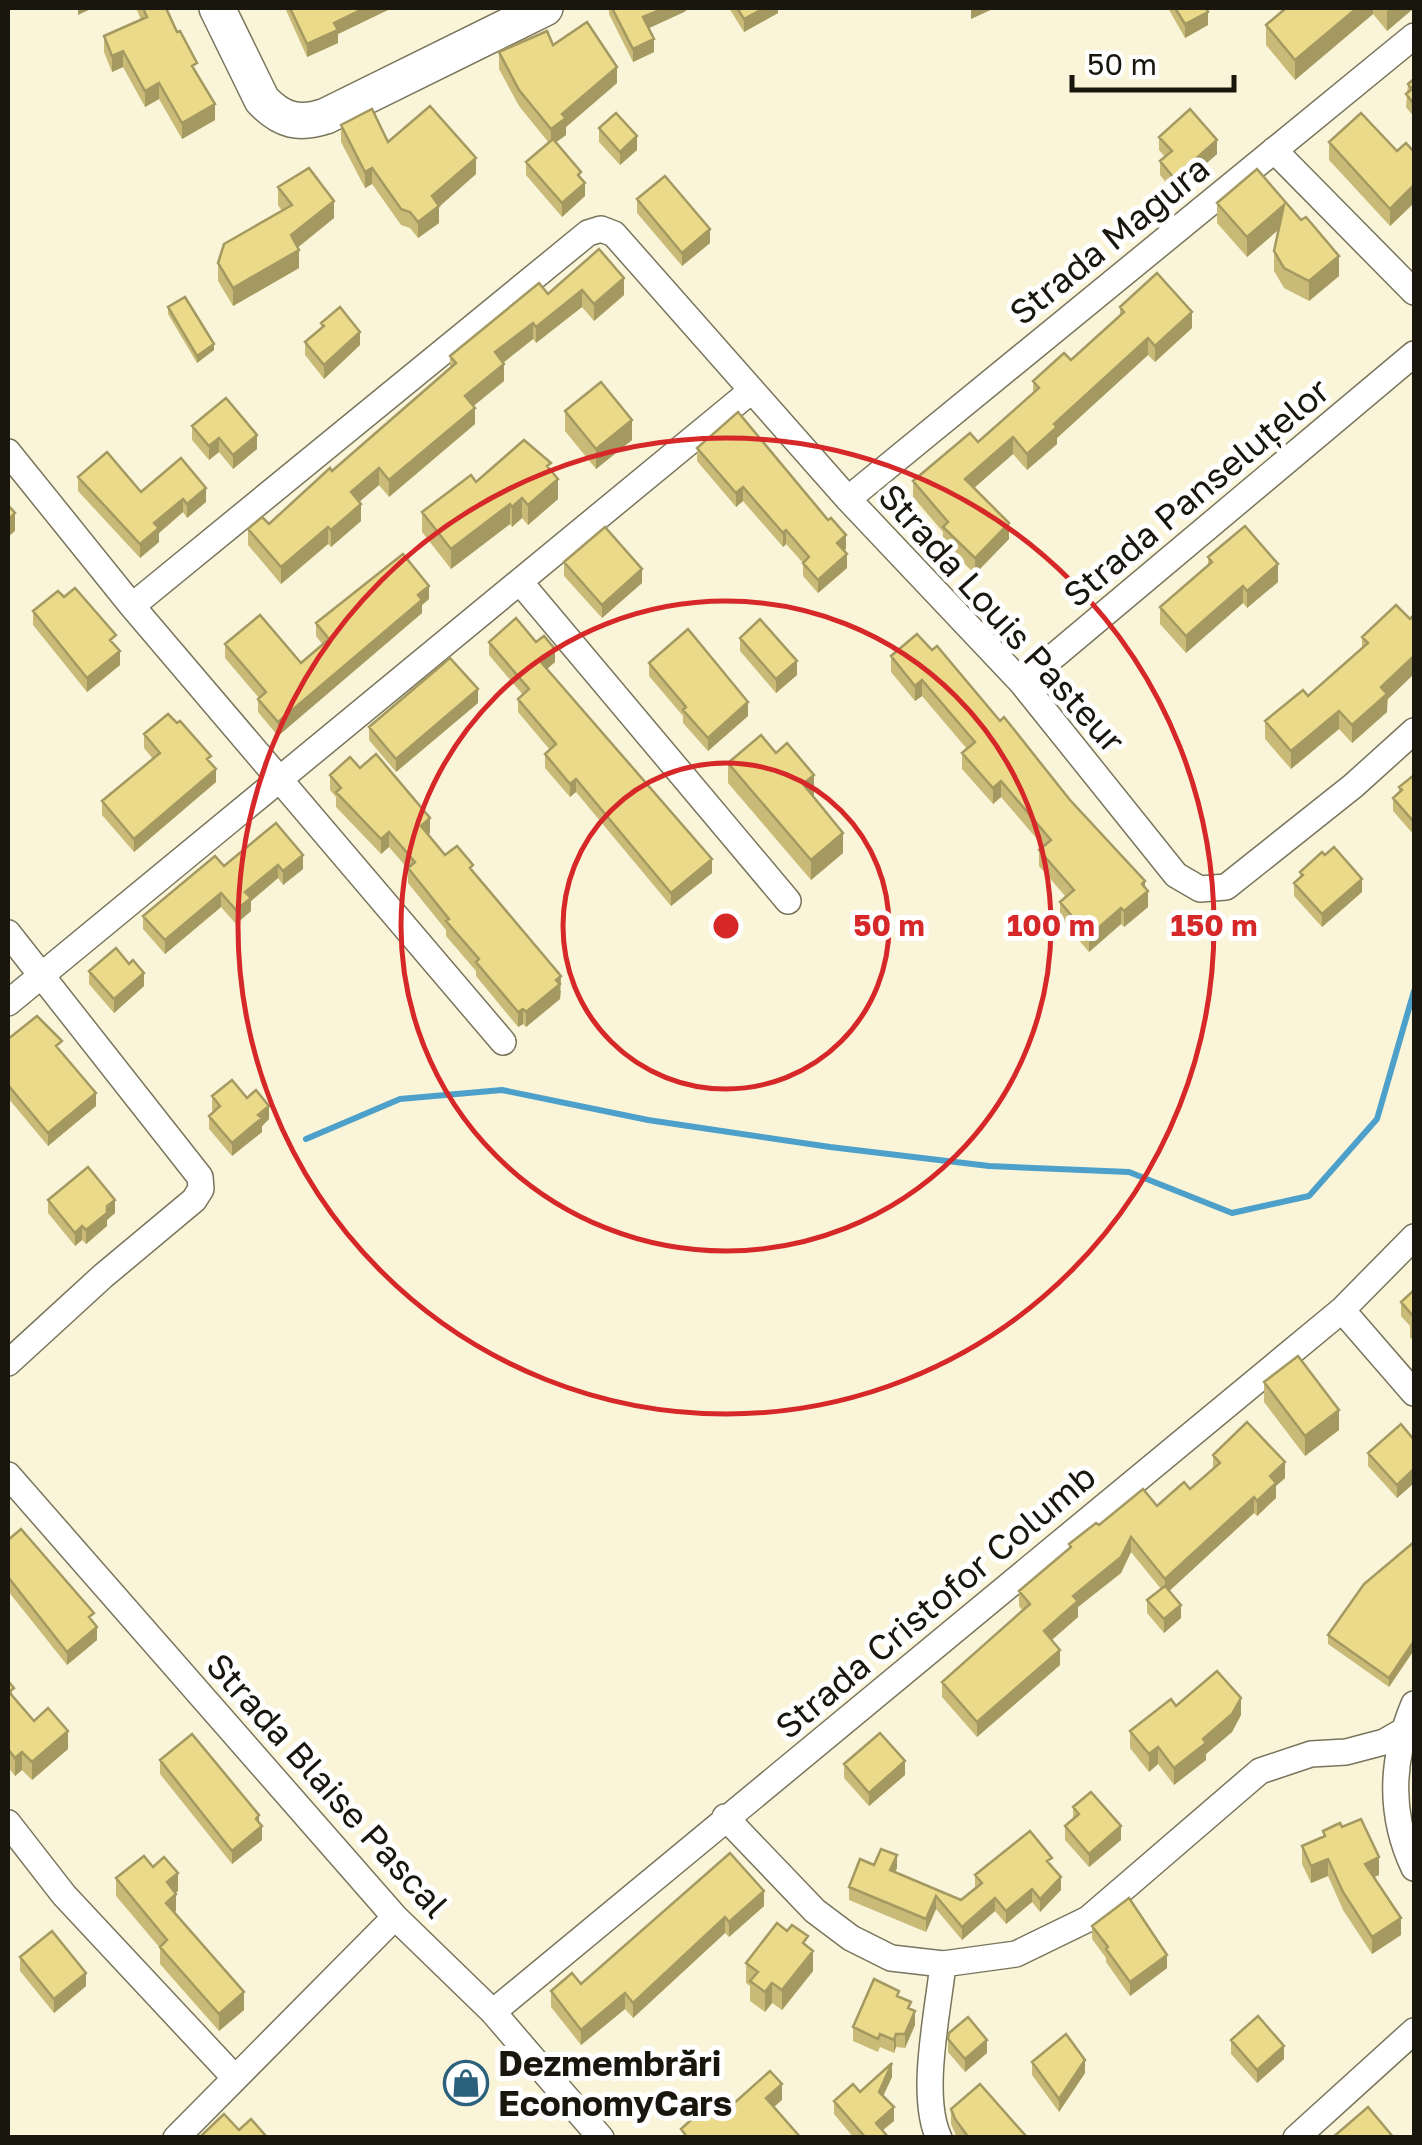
<svg xmlns="http://www.w3.org/2000/svg" width="1422" height="2145" viewBox="0 0 1422 2145" font-family="'Golos Text',sans-serif">
	<rect width="100%" height="100%" fill="#faf5d9"/>
	<g fill="none" stroke-linecap="round" stroke-linejoin="round">
		<!-- stream -->
		<path stroke="#4da0ca" stroke-width="6" d="M306,1139L400,1099L502,1090L648,1120L830,1147L989,1166L1129,1172L1232,1213L1309,1196L1377,1119L1414,991"/>
		<defs>
			<path id="street" d="M1274,150L1414,292
				M8,452L132,606L503,1042
				M848,499L1414,36
				M520,582L788,901
				M132,606L588,233L601,229L614,234L848,499L1022,683L1176,875L1200,889L1226,887L1353,786L1414,731
				M1022,683L1414,354
				M8,933L200,1177L201,1189L194,1200L103,1276L8,1363
				M8,1003L751,391
				M1342,1310L1414,1393
				M8,1475L395,1917L493,2012L601,2138
				M1414,1704C1391,1759 1388,1813 1414,1868
				M725,1817L815,1911L851,1938L891,1958L943,1964L1016,1954L1088,1919L1260,1771L1311,1754L1346,1752L1384,1742L1403,1731
				M8,1823L64,1895L235,2078
				M493,2012L1342,1310L1414,1237
				M176,2138L395,1917
				M939,2138C919,2096 938,2012 943,1964
				M1296,2138L1414,2031"/>
			<path id="secondary" d="M217,8L262,100C282,121 299,125 326,116L545,8"/>
		</defs>
		<!-- street casing -->
		<use href="#street" stroke="#79755c" stroke-width="28"/>
		<!-- secondary casing -->
		<use href="#secondary" stroke="#79755c" stroke-width="38"/>
		<!-- street -->
		<use href="#street" stroke="#fff" stroke-width="25"/>
		<!-- secondary -->
		<use href="#secondary" stroke="#fff" stroke-width="35"/>
	</g>
	<!-- wall -->
	<path fill="#c9bb77" d="M136,8H166L197,74L215,120L182,139L159,99L145,107L123,67L112,72L104,52V36L141,20Z
		M285,8H392L338,34V43L307,57Z
		M609,8H689L684,12L648,28L654,52L633,62L609,14Z
		M729,8H778V13L744,32Z
		M1168,8H1206L1208,25L1185,38Z
		M1286,8H1414L1387,31L1373,14L1295,80L1266,45V25Z
		M553,45L617,83L566,127V135L556,142L581,179L585,196L562,217L526,175V162L549,143L519,106L499,69V52Z
		M1414,79V117L1406,107L1408,84Z
		M341,125L388,142L476,174L439,206V223L418,238L410,228L401,225L372,184L365,188L341,142Z
		M599,128L637,150L620,165L599,142Z
		M1159,137L1217,154L1174,192L1160,175V161L1165,157L1159,150Z
		M1329,142L1414,152V203L1390,226L1329,160Z
		M1257,169L1339,276L1309,301L1284,288L1274,271V251L1278,230L1247,257L1217,223V203Z
		M278,187L334,218L298,247L299,268L233,306L218,281V263L282,211L278,205Z
		M637,199L710,243L682,266L637,213Z
		M599,249L624,295L594,321L582,307L536,343L533,339L503,363L504,381L473,406L475,424L389,497L379,485L359,502L361,521L331,547L328,544L281,584L248,545V529L269,524L332,471L450,368V356L548,294Z
		M168,307L214,350L197,363L168,314Z
		M1120,307L1192,328L1155,362L1148,355L1057,438V444L1027,470L1013,454L973,488L1009,539L975,574L943,543V532L913,497V481L978,442L1033,393V381L1071,360L1120,316Z
		M321,323L360,345L324,379L305,355V342L321,329Z
		M565,411L632,440L596,469L565,431Z
		M192,426L257,449L233,469L219,452L209,460L192,440Z
		M697,448L846,549L844,550L847,568L818,593L803,576V563L786,544L783,547L743,501L736,507L697,461Z
		M551,471L558,499L528,525L522,518L512,527L510,524L451,569L422,532V512L476,482Z
		M78,477L141,492L206,502L187,518L183,512L159,533V542L140,558L78,491Z
		M1208,557L1278,582L1247,608L1243,603L1186,653L1160,624V607L1208,565Z
		M564,562L642,583L602,618L564,576Z
		M64,597L116,646L120,665L87,692L33,625V611Z
		M429,599L422,605V613L278,736L258,712V699L259,698L225,658V644L301,663L323,645L316,636V623Z
		M1396,605L1387,712L1352,743L1339,729L1291,769L1265,739V721L1308,696L1362,649V637Z
		M740,638L797,675L776,693L740,651Z
		M489,642L555,662L547,669L712,873L671,906L576,792L570,797L545,768V754L550,750L518,712V699L523,695L489,655Z
		M932,650L1000,721L1145,889L1148,907L1124,927L1121,924L1089,952L1060,918V902L1066,897L1039,866V850L1043,846L1001,797L993,804L962,769V753L967,749L922,696L915,701L891,672V656Z
		M649,663L748,716L708,751L683,723V716L649,676Z
		M478,703L396,772L369,740V727Z
		M144,734L211,763L216,782L134,852L102,815V801L153,759L144,748Z
		M728,763L814,795L812,796L843,853L811,880L728,783Z
		M360,768L430,833L428,834L445,855L473,871L561,991L560,999L526,1027L523,1024L518,1027L476,976V971L446,936V930L408,883V869L389,847L381,854L336,807V797L330,790V775Z
		M1414,775V835L1393,811V798L1399,792V787Z
		M276,823L303,869L283,885L278,878L251,901V911L236,924L221,907L165,954L143,929V916L224,866Z
		M1300,872L1362,892L1322,927L1294,896V883L1300,877Z
		M129,964L144,986L114,1013L89,984V971Z
		M8,1039L62,1053L96,1106L48,1146L8,1098Z
		M212,1096L247,1098L269,1119L262,1126V1132L232,1156L209,1129V1116L214,1112L212,1110Z
		M48,1200L115,1213L107,1220V1226L86,1244L82,1240L75,1246L48,1213Z
		M1414,1290V1342L1410,1337V1326L1401,1316V1302Z
		M1264,1382L1339,1430L1305,1456L1264,1402Z
		M1414,1440V1483L1397,1498L1368,1466V1453Z
		M1213,1455L1285,1478L1276,1486V1498L1257,1516L1254,1513L1169,1591L1181,1618L1164,1633L1147,1613V1600L1161,1589L1131,1552L1121,1573L1078,1607V1617L1051,1640L1060,1665L977,1737L942,1697V1682L1023,1611L1019,1606V1591L1069,1548V1544L1099,1525L1157,1506L1190,1489L1213,1469Z
		M8,1540L94,1623L97,1640L67,1665L8,1591Z
		M1414,1542V1650L1389,1687L1328,1644V1635Z
		M8,1681L14,1698L34,1721L68,1749L32,1780L22,1770L15,1776L8,1767Z
		M1176,1706L1241,1715L1232,1732L1206,1754V1760L1174,1785L1158,1764L1149,1772L1130,1748V1731Z
		M160,1760L259,1823L262,1840L232,1864L160,1774Z
		M844,1764L905,1775L869,1806L844,1778Z
		M1073,1807L1121,1840L1089,1867L1065,1840V1826L1073,1819Z
		M1342,1827L1379,1875L1374,1877L1401,1935L1372,1954L1343,1910L1328,1876L1311,1883L1302,1864V1846L1323,1837V1831Z
		M730,1853L764,1906L729,1937L725,1933L633,2018L625,2009L581,2045L551,2007V1991L581,1984Z
		M1052,1866L1061,1890L1040,1912L1032,1902L1006,1924L995,1911L962,1940L936,1909L926,1932L849,1900V1887L897,1868L895,1872L961,1900L975,1888V1875Z
		M153,1867L178,1891L175,1893L176,1911L174,1913L244,2010L219,2031L160,1964V1948L116,1896V1878Z
		M1092,1926L1167,1968L1130,1996L1106,1962V1958L1092,1939Z
		M808,1947L813,1971L782,2010L772,2003L765,2012L750,2001V1986L746,1983V1963Z
		M20,1957L86,1986L54,2013L20,1971Z
		M899,1997L911,2009L915,2025L905,2048L896,2047L894,2053L880,2047L878,2052L853,2041V2027Z
		M948,2039L987,2053L965,2072L948,2052Z
		M1231,2040L1284,2059L1257,2083L1231,2054Z
		M1032,2062L1085,2073L1059,2112L1032,2075Z
		M1414,2063V2088L1412,2086V2065Z
		M892,2077L883,2096L894,2121L882,2130L889,2138H854L834,2114V2101L860,2092Z
		M951,2109L1025,2138H957L951,2124Z"/>
	<!-- shaded-wall -->
	<path fill="#a49961" d="M78,8H93L78,15Z
		M365,8H392L338,34V43L307,57V44L334,23Z
		M665,8H689L684,12L643,31V17Z
		M764,8H778V13L744,32V19Z
		M971,8H995L971,19Z
		M1357,8H1373V14L1295,80V60Z
		M1391,8H1414L1387,31V11Z
		M1208,12V25L1185,38V24Z
		M654,39V52L633,62V49Z
		M123,51V67L112,72V56Z
		M617,67V83L566,127V135L551,146V129L562,114Z
		M159,83V99L145,107V91Z
		M215,104V120L182,139V123Z
		M637,136V150L620,165V152Z
		M1217,140V154L1174,192V178Z
		M476,158V174L439,207V223L418,238V222L432,196Z
		M372,168V184L365,188V172Z
		M585,183V196L562,217V203Z
		M1414,185V203L1390,226V209Z
		M334,201V218L291,253V235Z
		M1284,205V225L1247,257V237Z
		M710,229V243L682,266V253Z
		M299,250V268L233,306V288Z
		M1339,256V276L1309,301V281Z
		M624,278V295L594,321V304Z
		M582,290V307L536,343V327Z
		M1192,312V328L1155,362V346Z
		M533,323V339L495,369V352Z
		M360,332V345L324,379V365Z
		M1148,338V355L1057,438V444L1027,470V454L1054,424Z
		M214,344V350L197,363V356Z
		M504,364V381L465,413V396Z
		M475,408V424L389,497V480Z
		M632,420V440L596,469V449Z
		M257,435V449L233,469V455Z
		M1013,437V454L965,496V479Z
		M219,438V452L209,460V446Z
		M379,468V485L351,509V492Z
		M558,479V499L528,525V505Z
		M743,487V501L736,507V493Z
		M206,488V502L187,518V504Z
		M522,498V518L512,527V507Z
		M183,499V512L159,533V542L140,558V544L154,523Z
		M361,504V521L331,547V530Z
		M510,504V524L451,569V549Z
		M15,513V531L8,537V520Z
		M1009,523V539L975,574V558Z
		M328,527V544L281,584V567Z
		M786,530V544L783,547V533Z
		M846,535V549L837,556V543Z
		M847,554V568L818,593V580Z
		M1278,564V582L1247,608V591Z
		M642,569V583L602,618V605Z
		M429,586V599L422,605V613L278,736V722Z
		M1243,586V603L1186,653V636Z
		M555,649V662L540,675V661Z
		M120,651V665L87,692V678Z
		M1414,656V674L1387,700V712L1352,743V725L1381,687Z
		M797,661V675L776,693V679Z
		M922,680V696L915,701V686Z
		M478,689V703L396,772V759Z
		M748,702V716L708,751V738Z
		M1339,711V729L1291,769V751Z
		M216,769V782L134,852V839Z
		M814,775V795L803,804V784Z
		M576,779V792L570,797V784Z
		M1001,781V797L993,804V788Z
		M430,818V833L421,841V826Z
		M389,832V847L381,854V839Z
		M843,833V853L811,880V860Z
		M303,855V869L283,885V871Z
		M712,859V873L671,906V893Z
		M278,865V878L251,901V911L236,924V910L245,892Z
		M1362,879V892L1322,927V914Z
		M1145,881V893L1148,891V907L1124,927V911Z
		M221,893V907L165,954V940Z
		M1121,908V924L1089,952V936Z
		M144,973V986L114,1013V999Z
		M561,976L560,999L526,1027V1012Z
		M523,1009V1024L518,1027V1012Z
		M96,1093V1106L48,1146V1133Z
		M269,1106V1119L262,1126V1132L232,1156V1143Z
		M115,1200V1213L107,1220V1226L86,1244V1230Z
		M82,1226V1240L75,1246V1233Z
		M1339,1410V1430L1305,1456V1436Z
		M1285,1462V1478L1276,1486V1498L1257,1516V1501L1270,1476Z
		M1414,1469V1483L1397,1498V1485Z
		M1254,1497V1513L1165,1595V1579Z
		M1131,1537V1552L1121,1573L1078,1607V1617L1044,1647V1631L1073,1596Z
		M1181,1605V1618L1164,1633V1619Z
		M97,1627V1640L67,1665V1652Z
		M1414,1641V1650L1389,1687V1678Z
		M1060,1650V1665L977,1737V1722Z
		M1241,1698V1715L1232,1732L1206,1754V1760L1174,1785V1768Z
		M68,1731V1749L32,1780V1762Z
		M1158,1747V1764L1149,1772V1754Z
		M22,1752V1770L15,1776V1758Z
		M905,1761V1775L869,1806V1793Z
		M259,1815V1828L262,1826V1840L232,1864V1851Z
		M1121,1826V1840L1089,1867V1854Z
		M897,1855V1868L890,1883V1870Z
		M1379,1857V1875L1365,1881V1864Z
		M1328,1859V1876L1311,1883V1866Z
		M178,1873V1891L167,1900V1882Z
		M1061,1877V1890L1040,1912V1899Z
		M1032,1889V1902L1006,1924V1911Z
		M764,1891V1906L729,1937V1922Z
		M176,1894V1911L166,1920V1903Z
		M936,1896V1909L926,1932V1919Z
		M995,1898V1911L962,1940V1927Z
		M725,1917V1933L633,2018V2003Z
		M1401,1918V1935L1372,1954V1937Z
		M813,1951V1971L782,2010V1990Z
		M1167,1955V1968L1130,1996V1982Z
		M86,1973V1986L54,2013V1999Z
		M772,1983V2003L765,2012V1992Z
		M244,1992V2010L219,2031V2014Z
		M625,1993V2009L581,2045V2030Z
		M915,2011V2025L905,2048V2034Z
		M896,2034V2047L894,2053V2040Z
		M987,2040V2053L965,2072V2059Z
		M1284,2046V2059L1257,2083V2070Z
		M1085,2060V2073L1059,2112V2099Z
		M892,2063V2077L879,2105V2092Z
		M782,2084V2100L766,2114V2098Z
		M894,2107V2121L876,2136V2123Z"/>
	<!-- building -->
	<path fill="#eada8a" stroke="#a49961" stroke-width="2.5" d="M143,8H166L177,32L180,31L197,63L192,66L215,104L182,123L159,83L145,91L123,51L112,56L104,36L147,17Z
		M290,8H365L334,23L338,30L307,44Z
		M612,8H665L643,17L654,39L633,49Z
		M737,8H764L744,19Z
		M1175,8H1206L1208,12L1185,24Z
		M1286,8H1357L1295,60L1266,25Z
		M587,22L617,67L562,114L566,118L551,129L519,90L499,52L547,31L553,45Z
		M1414,79V104L1406,94L1412,89L1408,84Z
		M430,106L476,158L432,196L439,206L418,222L410,212L401,209L372,168L365,172L341,125L372,109L388,142Z
		M1190,109L1217,140L1174,178L1160,161L1172,151L1159,137Z
		M616,113L637,136L620,152L599,128Z
		M1361,113L1397,151L1406,143L1414,152V185L1390,209L1329,142Z
		M553,139L581,172L578,175L585,183L562,203L526,162Z
		M309,168L334,201L291,235L299,250L233,288L218,263L224,244L292,205L278,187Z
		M1257,169L1301,220L1306,217L1339,256L1309,281L1284,268L1274,251L1284,205L1247,237L1217,203Z
		M665,176L710,229L682,253L637,199Z
		M599,249L624,278L594,304L582,290L536,327L533,323L495,352L504,364L465,396L475,408L389,480L379,468L351,492L361,504L331,530L328,527L281,567L248,529L262,517L269,524L330,468L332,471L456,363L450,356L539,283L548,294Z
		M1157,273L1192,312L1155,346L1148,338L1054,424L1057,427L1027,454L1013,437L965,479L1009,523L975,558L943,527L948,522L913,481L970,433L978,442L1039,388L1033,381L1064,353L1071,360L1124,312L1120,307Z
		M185,297L214,344L197,356L168,307Z
		M340,307L360,332L324,365L305,342L324,326L321,323Z
		M601,382L632,420L596,449L565,411Z
		M226,398L257,435L233,455L219,438L209,446L192,426Z
		M738,412L828,520L831,518L846,535L837,543L847,554L818,580L803,563L809,557L786,530L783,533L743,487L736,493L697,448Z
		M524,440L551,463L547,466L558,479L528,505L522,498L512,507L510,504L451,549L422,512L471,475L476,482Z
		M107,452L141,492L181,458L206,488L187,504L183,499L154,523L159,528L140,544L78,477Z
		M8,505L15,513L8,520Z
		M1245,526L1278,564L1247,591L1243,586L1186,636L1160,607L1212,562L1208,557Z
		M605,527L642,569L602,605L564,562Z
		M403,554L429,586L418,595L422,600L278,722L258,699L266,692L225,644L260,615L301,663L329,639L316,623Z
		M75,588L116,635L110,640L120,651L87,678L33,611L58,591L64,597Z
		M1396,605L1410,619L1414,615V656L1381,687L1387,694L1352,725L1339,711L1291,751L1265,721L1303,690L1308,696L1368,643L1362,637Z
		M516,618L536,642L544,636L555,649L540,661L712,859L671,893L576,779L570,784L545,754L556,744L518,699L529,689L489,642Z
		M760,619L797,661L776,679L740,638Z
		M688,629L748,702L708,738L683,710L686,707L649,663Z
		M917,634L932,650L937,646L1000,721L1004,717L1070,800L1145,881L1142,884L1148,891L1124,911L1121,908L1089,936L1060,902L1074,890L1039,850L1051,840L1001,781L993,788L962,753L975,742L922,680L915,686L891,656Z
		M450,658L478,689L396,759L369,727Z
		M168,714L177,723L180,721L211,756L207,759L216,769L134,839L102,801L160,753L144,734Z
		M761,735L776,753L787,743L814,775L803,784L843,833L811,860L728,763Z
		M376,754L430,818L421,826L445,855L457,846L473,865L470,868L561,976L556,980L560,984L526,1012L523,1009L518,1012L476,962L479,959L446,921L449,919L408,868L415,862L389,832L381,839L336,792L341,788L330,775L350,757L360,768Z
		M1414,775V822L1393,798L1402,790L1399,787Z
		M276,823L303,855L283,871L278,865L245,892L251,898L236,910L221,893L165,940L143,916L215,856L224,866Z
		M1334,847L1362,879L1322,914L1294,883L1303,875L1300,872L1322,852L1325,855Z
		M116,948L129,964L133,960L144,973L114,999L89,971Z
		M37,1016L62,1041L56,1046L96,1093L48,1133L8,1085V1039Z
		M232,1080L247,1098L256,1090L269,1106L258,1115L262,1118L232,1143L209,1116L220,1106L212,1096Z
		M88,1167L115,1200L107,1206V1213L86,1230L82,1226L75,1233L48,1200Z
		M1414,1290V1317L1401,1302Z
		M1298,1356L1339,1410L1305,1436L1264,1382Z
		M1247,1422L1285,1462L1270,1476L1276,1483L1257,1501L1254,1497L1165,1579L1131,1537L1121,1557L1073,1596L1078,1601L1044,1631L1060,1650L977,1722L942,1682L1030,1604L1019,1591L1071,1547L1069,1544L1096,1523L1099,1525L1143,1489L1157,1506L1184,1482L1190,1489L1220,1463L1213,1455Z
		M1401,1424L1414,1440V1469L1397,1485L1368,1453Z
		M21,1529L94,1613L89,1617L97,1627L67,1652L8,1577V1540Z
		M1414,1542V1641L1389,1678L1328,1635L1364,1584Z
		M1165,1586L1181,1605L1164,1619L1147,1600Z
		M1217,1671L1241,1698L1232,1714L1203,1739L1206,1743L1174,1768L1158,1747L1149,1754L1130,1731L1171,1699L1176,1706Z
		M8,1681L14,1688L9,1692L34,1721L48,1708L68,1731L32,1762L22,1752L15,1758L8,1749Z
		M880,1733L905,1761L869,1793L844,1764Z
		M192,1734L259,1815L256,1819L262,1826L232,1851L160,1760Z
		M1091,1792L1121,1826L1089,1854L1065,1826L1079,1814L1073,1807Z
		M1361,1819L1379,1857L1365,1864L1401,1918L1372,1937L1343,1892L1328,1859L1311,1866L1302,1846L1325,1836L1323,1831L1340,1823L1342,1827Z
		M1030,1831L1052,1858L1047,1861L1061,1877L1040,1899L1032,1889L1006,1911L995,1898L962,1927L936,1896L926,1919L849,1887L860,1859L874,1865L881,1849L897,1855L890,1870L961,1900L982,1883L975,1875Z
		M730,1853L764,1891L729,1922L725,1917L633,2003L625,1993L581,2030L551,1991L572,1973L581,1984Z
		M144,1856L153,1867L164,1857L178,1873L167,1882L176,1894L166,1903L244,1992L219,2014L160,1947L167,1940L116,1878Z
		M1129,1898L1167,1955L1130,1982L1106,1949L1108,1947L1092,1926Z
		M777,1923L787,1931L792,1925L808,1936L803,1943L813,1951L782,1990L772,1983L765,1992L750,1981L758,1972L746,1963Z
		M52,1931L86,1973L54,1999L20,1957Z
		M874,1979L899,1991L897,1996L911,2002L908,2008L915,2011L905,2034H896L894,2040L880,2034L878,2039L853,2027Z
		M1258,2016L1284,2046L1257,2070L1231,2040Z
		M968,2017L987,2040L965,2059L948,2039L949,2033Z
		M1066,2034L1085,2060L1059,2099L1032,2062Z
		M892,2063L879,2092L894,2107L876,2123L889,2138H866L834,2101L853,2084L860,2092Z
		M770,2071L782,2084L766,2098L801,2138H686L687,2137L681,2129L720,2094L731,2106Z
		M980,2084L1025,2135L1022,2138H969L955,2119L951,2109Z
		M1368,2107L1394,2138H1332Z
		M224,2114L239,2130L251,2119L265,2135L262,2138H204L202,2135Z"/>
	<!-- distance rings -->
	<g fill="none" stroke="#d62828" stroke-width="5">
		<circle cx="726" cy="926" r="163"/>
		<circle cx="726" cy="926" r="325"/>
		<circle cx="726" cy="926" r="488"/>
	</g>
	<!-- icons -->
	<defs>
		<symbol id="shop-ring" viewBox="-11 -11 22 22"><circle r="9.5" fill="#fff" stroke="#2b617d" stroke-width="1.5"/><path d="M-5-2.5h2.3a2.7 3.5 0 0 1 5.4 0H5L5.5 6h-11ZM-1.5-2.5h3a1.5 2.3 0 0 0-3 0Z" fill="#2b617d"/></symbol>
	</defs>
	<g fill-rule="evenodd">
		<use href="#shop-ring" x="441" y="2058" width="50" height="50"/>
	</g>
	<g text-anchor="middle" dominant-baseline="central" stroke-width="10" stroke-linejoin="round" paint-order="stroke">
		<!-- street labels -->
		<g font-size="35" fill="#18160d" stroke="#fff">
			<text transform="translate(1109 240) rotate(-39)">Strada Magura</text>
			<text transform="translate(1196 492) rotate(-40)">Strada Panseluțelor</text>
			<text transform="translate(1002 618) rotate(48)">Strada Louis Pasteur</text>
			<text transform="translate(935 1601) rotate(-40)">Strada Cristofor Columb</text>
			<text transform="translate(328 1785) rotate(48)">Strada Blaise Pascal</text>
		</g>
		<!-- poi labels -->
		<g font-size="35" font-weight="bold" fill="#18160d" stroke="#fff" text-anchor="start">
			<text x="498" y="2063">Dezmembrări<tspan x="498" dy="40">EconomyCars</tspan></text>
		</g>
	</g>
	<circle cx="726" cy="926" r="15" fill="#d62828" stroke="#fff" stroke-width="5"/>
	<g font-size="30" text-anchor="middle" font-weight="bold" fill="#d62828" stroke="#fff" stroke-width="10" stroke-linejoin="round" paint-order="stroke">
		<text x="889" y="936">50 m</text>
		<text x="1051" y="936">100 m</text>
		<text x="1214" y="936">150 m</text>
	</g>
	<!-- border -->
	<rect width="1422" height="2145" fill="none" stroke="#18160d" stroke-width="20"/>
	<!-- scale -->
	<path d="M1072 75v15h162v-15" fill="none" stroke="#18160d" stroke-width="5"/>
	<text x="1087" y="75" font-size="30" fill="#18160d" stroke="#ffffff" stroke-width="8" paint-order="stroke">50 m</text>
</svg>
